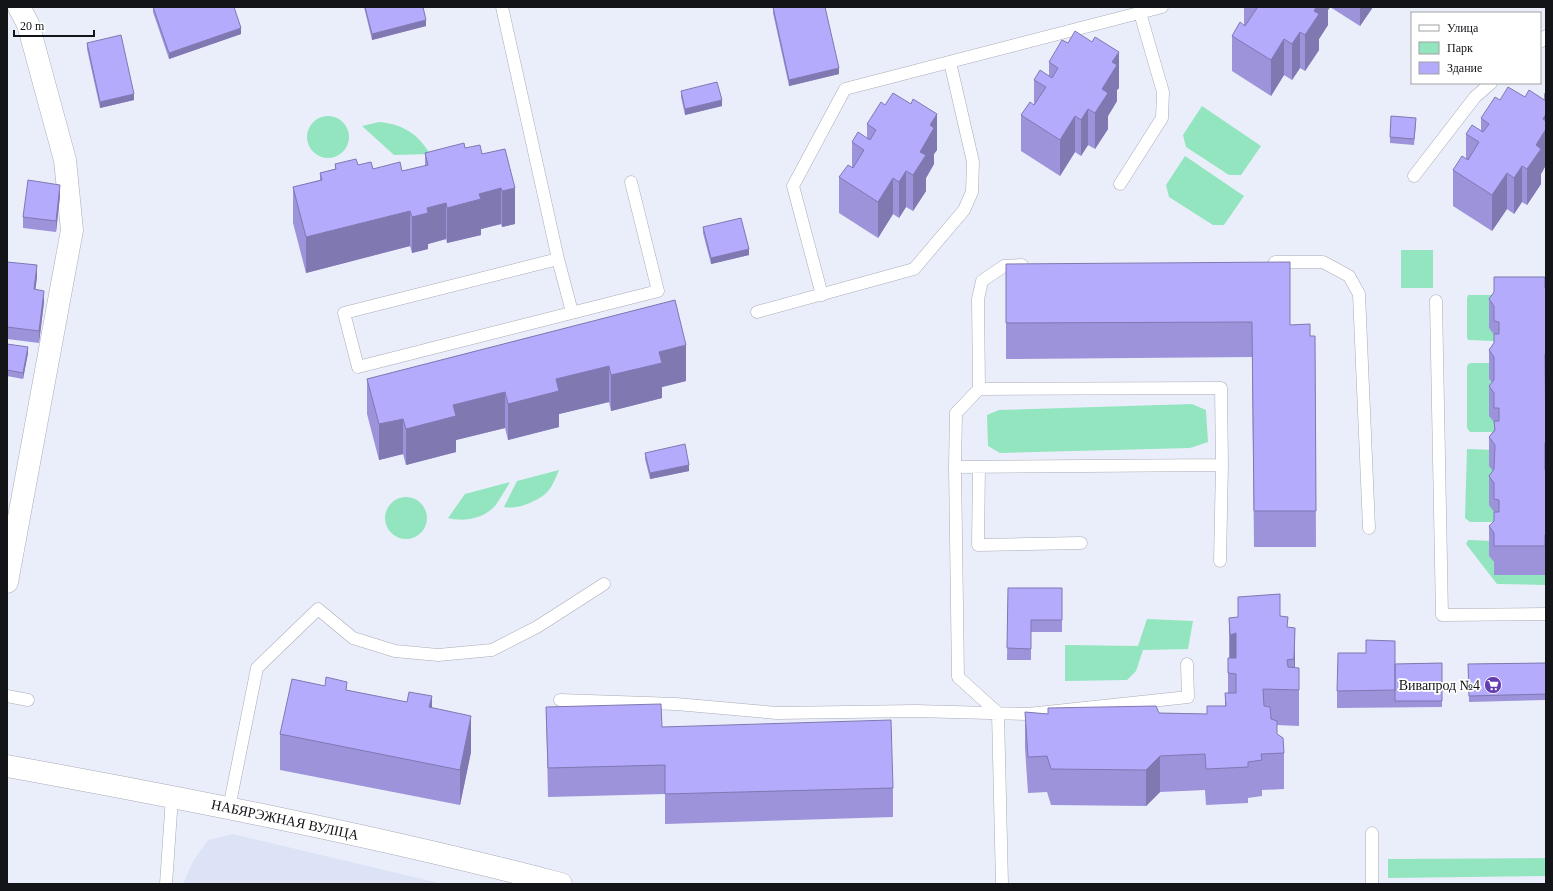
<svg xmlns="http://www.w3.org/2000/svg" width="1553" height="891" viewBox="0 0 1553 891" font-family="'Times New Roman',serif">
	<rect width="100%" height="100%" fill="#eaeefa"/>
	<!-- built -->
	<path fill="#dde3f6" d="M233,834L443,884H183L193,861L208,840Z"/>
	<!-- green -->
	<path fill="#92e5be" d="M1202,106L1261,146L1241,175H1229L1186,147L1183,135Z
		M307 137a21 21 0 1 1 42 0a21 21 0 1 1-42 0Z
		M379,122C403,124 418,134 430,154L394,155L362,126Z
		M1185,156L1244,196L1224,225H1213L1169,197L1166,185Z
		M1401,250H1433V288H1401Z
		M1468,295H1546L1489,328L1494,335V341L1468,340L1467,337V298Z
		M1471,363H1494L1489,379L1494,387V432H1470L1467,428V367L1468,364Z
		M1192,404L1206,410L1208,442L1190,448L1000,453L988,446L987,415L999,410Z
		M1467,449L1495,450V522H1470L1465,518Z
		M559,470C556,477 553,485 549,490C540,501 517,510 504,507L517,481Z
		M510,482C505,490 500,499 495,506C483,519 464,522 448,518L465,494Z
		M385 518a21 21 0 1 1 42 0a21 21 0 1 1-42 0Z
		M1468,540L1494,541L1489,556L1494,562L1495,575L1546,564V585L1497,584L1466,544Z
		M1147,619L1193,621L1188,649L1143,650L1136,671L1127,680L1065,681V645L1138,646Z
		M1546,858V876L1388,878V859Z"/>
	<g fill="none" stroke-linecap="round" stroke-linejoin="round">
		<defs>
			<path id="service" d="M502,7L558,259L572,312
				M1540,42L1546,36
				M1414,176L1475,97L1491,83
				M1120,184L1162,118L1163,92L1140,13
				M558,259L344,313L358,367L658,291L631,182
				M1275,262H1323L1349,276L1359,294L1369,528
				M822,295L793,186L845,89L1162,7
				M1436,301L1442,615L1546,614
				M757,312L914,269L964,210L972,192L973,162L950,62
				M979,389L978,299L982,281L1004,266L1022,265
				M955,467L956,413L979,389L1221,388L1222,465L1220,561
				M979,467L978,545L1081,543
				M7,696L28,700
				M560,700L676,704L777,713L915,711L1028,714L1188,697L1187,664
				M229,808L257,668L318,609L353,638L395,651L438,655L492,650L537,627L604,584
				M166,884L172,797
				M1002,884L998,713L958,677L955,467L1222,465
				M1372,884V833"/>
			<path id="minor" d="M7,582L72,230L65,160L28,24L19,7"/>
			<path id="tertiary" d="M7,766C193,800 378,836 561,884"/>
		</defs>
		<!-- service casing -->
		<use href="#service" stroke="#a9acb7" stroke-width="13"/>
		<!-- minor casing -->
		<use href="#minor" stroke="#a9acb7" stroke-width="23"/>
		<!-- tertiary casing -->
		<use href="#tertiary" stroke="#a9acb7" stroke-width="23"/>
		<!-- service -->
		<use href="#service" stroke="#fff" stroke-width="12"/>
		<!-- minor -->
		<use href="#minor" stroke="#fff" stroke-width="22"/>
		<!-- tertiary -->
		<use href="#tertiary" stroke="#fff" stroke-width="22"/>
	</g>
	<!-- wall -->
	<path fill="#9c93da" d="M153,7L241,34L169,59L153,12Z
		M364,7H423L426,26L372,40Z
		M773,7L839,74L789,86L773,13Z
		M1244,7H1330L1328,10V25L1319,39V50L1305,71L1300,68L1292,80L1284,75L1271,96L1232,71V36L1244,25Z
		M1330,7H1373L1360,26Z
		M87,43L134,100L100,108L87,49Z
		M1049,62L1119,88L1117,90V101L1108,116V129L1095,149L1088,145L1081,156L1075,152L1060,176L1021,151V115L1034,105V80L1049,75Z
		M681,91L722,106L685,115L681,97Z
		M1546,91V165L1541,174V184L1527,205L1522,202L1514,214L1507,209L1492,231L1453,206V170L1466,159V134L1481,131V118L1500,100L1525,97L1544,100V94Z
		M867,124L937,150L934,154V164L926,178V191L913,211L906,207L899,218L893,214L878,238L839,213V177L852,168V142L867,138Z
		M1416,124L1414,145L1390,143V137Z
		M465,148L482,154L505,149L515,224L502,227L501,224L481,229V235L447,243L446,239L428,244V249L412,253L410,246L306,273L293,223V187L320,180V173L335,169V164L358,165L373,169L402,171L425,166V153Z
		M60,196L56,232L23,228V217Z
		M703,227L749,255L711,264L703,233Z
		M7,262L37,277L35,289L44,302L39,343L7,339Z
		M1006,264L1290,325L1310,336H1315L1316,547H1254L1252,357L1006,359Z
		M1546,288V564H1545V575H1494V562L1489,556V526L1494,521V512L1489,505V476L1493,471L1489,466V437L1494,430V422L1489,416V386L1492,383L1489,379V350L1494,343V335L1489,328V299Z
		M675,300L686,381L662,387V398L611,411L609,402L559,414V427L508,440L505,428L456,440V452L406,465L403,454L379,460L367,414V379Z
		M7,344L28,353L23,379L7,376Z
		M645,453L689,471L650,479L645,459Z
		M1008,588H1062V632H1031V660H1007Z
		M1280,616L1288,627L1295,628V668H1299V726L1277,725V734L1284,753V789L1262,790V796L1248,798V803L1206,805L1205,790L1160,792L1146,806L1051,805L1047,792L1028,793L1025,748V712L1048,714L1159,713L1207,714L1225,706V693H1228V658H1229V618Z
		M1442,663V707L1337,708V691L1395,664Z
		M1546,663V700L1469,702L1468,664Z
		M325,686L432,708L471,752L460,805L280,770V734Z
		M546,707L662,727L893,788V817L665,824V794L548,797Z"/>
	<!-- shaded-wall -->
	<path fill="#7f78b1" d="M1316,7H1330L1328,10V25L1319,39V50L1305,71V35L1314,11Z
		M1360,7H1373L1360,26Z
		M426,20V26L372,40V34Z
		M241,28V34L169,59V53Z
		M1300,32V68L1292,80V44Z
		M1284,39V75L1271,96V60Z
		M1119,52V88L1117,90V101L1108,116V129L1095,149V113L1102,89L1112,62Z
		M839,68V74L789,86V80Z
		M134,94V100L100,108V102Z
		M722,100V106L685,115V109Z
		M1088,109V145L1081,156V120Z
		M937,114V150L934,154V164L926,178V191L913,211V175L920,152L930,125Z
		M1546,114V165L1541,174V184L1527,205V169L1543,119Z
		M1075,116V152L1060,176V140Z
		M1522,166V202L1514,214V178Z
		M906,171V207L899,218V182Z
		M1507,173V209L1492,231V195Z
		M893,178V214L878,238V202Z
		M60,185V196L56,232V221Z
		M501,188V224L481,229V235L447,243V208L479,194Z
		M515,188V224L502,227V191Z
		M446,203V239L428,244V249L412,253V217L427,208Z
		M410,211V246L306,273V237Z
		M749,249V255L711,264V258Z
		M37,265V277L34,301V289Z
		M44,291V302L39,343V331Z
		M686,345V381L662,387V398L611,411V375L659,352Z
		M28,347V353L23,379V373Z
		M609,366V402L559,414V427L508,440V404L556,379Z
		M505,392V428L456,440V452L406,465V429L453,405Z
		M403,419V454L379,460V424Z
		M689,465V471L650,479V473Z
		M1295,628V664L1294,695V659Z
		M1236,633V669L1230,671V635Z
		M432,696V732L429,707Z
		M471,716V752L460,805V770Z
		M1160,756V792L1146,806V770Z"/>
	<!-- building -->
	<path fill="#b5abfd" stroke="#7f78b1" d="M153,7H234L241,28L169,53Z
		M365,7H423L426,20L372,34Z
		M773,7H825L839,68L789,80Z
		M1255,7H1316L1314,11L1319,14L1305,35L1300,32L1292,44L1284,39L1271,60L1232,36L1240,22L1245,26L1257,8Z
		M1075,31L1092,42L1095,37L1119,52L1112,62L1117,65L1102,89L1108,93L1095,113L1088,109L1081,120L1075,116L1060,140L1021,115L1030,102L1034,105L1046,87L1034,80L1040,70L1052,78L1058,68L1049,62L1062,40L1068,43Z
		M121,35L134,94L100,102L87,43Z
		M717,82L722,100L685,109L681,91Z
		M1508,87L1525,97L1529,90L1546,101V114L1543,119L1546,121V129L1536,145L1541,149L1527,169L1522,166L1514,178L1507,173L1492,195L1453,170L1462,156L1468,160L1479,142L1466,134L1472,125L1483,132L1489,124L1481,118L1495,97L1500,100Z
		M893,93L911,104L913,99L937,114L930,125L934,128L920,152L926,155L913,175L906,171L899,182L893,178L878,202L839,177L848,165L853,168L864,150L852,142L858,132L870,140L876,130L867,124L881,102L885,105Z
		M1391,116L1416,118L1414,139L1390,137Z
		M464,143L465,148L480,145L482,154L505,149L515,188L502,191L501,188L479,194L481,199L447,208L446,203L427,208L428,213L412,217L410,211L306,237L293,187L322,180L320,173L336,169L335,164L356,159L358,165L371,162L373,169L400,162L402,171L428,165L425,153Z
		M28,180L60,185L56,221L23,217Z
		M741,218L749,249L711,258L703,227Z
		M7,262L37,265L34,289L44,291L39,331L7,327Z
		M1290,262V325L1310,324V336H1315L1316,511H1254L1252,322L1006,323V264Z
		M1494,277H1545V288H1546V354H1545L1546,443H1545V470H1546V535H1545V546H1494V533L1489,526L1494,521V512H1499V500L1494,499V483L1489,476L1494,469L1495,445L1489,437L1495,430L1494,421H1499V408H1494V393L1489,386L1494,380V357L1489,350L1494,343V334H1499V322L1494,321V306L1489,299L1494,292Z
		M675,300L686,345L659,352L662,363L611,375L609,366L556,379L559,391L508,404L505,392L453,405L456,416L406,429L403,419L379,424L367,379Z
		M7,344L28,347L23,373L7,370Z
		M685,444L689,465L650,473L645,453Z
		M1008,588H1062V620H1031V649L1007,648Z
		M1280,594V616L1288,617L1287,627L1295,628L1294,659L1287,660L1288,667L1299,668V690L1263,689L1264,706L1270,707L1271,719L1277,721V734L1283,738L1284,753L1261,754L1262,760L1248,762V767L1206,769L1205,754L1160,756L1146,770L1051,769L1047,756L1028,757L1025,712L1048,714V708L1156,706L1159,713L1207,714V706H1226L1225,693H1236V674L1228,673V658H1236V633L1230,635L1229,618L1238,617V597Z
		M1366,640L1395,641V690L1337,691L1338,653H1366Z
		M1442,663V701H1395V664Z
		M1546,663V694L1469,696L1468,664Z
		M326,677L347,682L346,690L407,702L409,692L432,696L429,707L471,716L460,770L280,734L292,679L325,686Z
		M661,704L662,727L891,720L893,788L665,794V765L548,768L546,707Z"/>
	<!-- icons -->
	<defs>
		<symbol id="supermarket-disc" viewBox="-11 -11 22 22"><circle r="9.5" fill="#633cb4" stroke="#fff"/><path d="M-6-5.5h2.5l.6 2H6L4.5 2H-2.5L-4.4-4H-6ZM-1.5 3.2a1.3 1.3 0 1 0 .1 0ZM3 3.2a1.3 1.3 0 1 0 .1 0Z" fill="#fff"/></symbol>
	</defs>
	<g fill-rule="evenodd">
		<use href="#supermarket-disc" x="1483" y="675" width="20" height="20"/>
	</g>
	<g text-anchor="middle" dominant-baseline="central" stroke-width="3.5" stroke-linejoin="round" paint-order="stroke">
		<!-- poi labels -->
		<g font-size="14" fill="#121418" stroke="#fff" text-anchor="end">
			<text x="1480" y="685">Вивапрод №4</text>
		</g>
		<!-- street labels -->
		<g font-size="14" fill="#121418" stroke="#fff">
			<text transform="translate(285 820) rotate(12)">НАБЯРЭЖНАЯ ВУЛІЦА</text>
		</g>
	</g>
	<!-- border -->
	<rect width="1553" height="891" fill="none" stroke="#121418" stroke-width="16"/>
	<!-- legend -->
	<rect x="1411" y="12" width="130" height="72" fill="#ffffff" stroke="#a0a1a3"/>
	<rect x="1419" y="25" width="20" height="6" fill="#ffffff" stroke="#a0a1a3"/>
	<text x="1447" y="32" font-size="12" fill="#121418">Улица</text>
	<rect x="1419" y="42" width="20" height="12" fill="#92e5be" stroke="#a0a1a3"/>
	<text x="1447" y="52" font-size="12" fill="#121418">Парк</text>
	<rect x="1419" y="62" width="20" height="12" fill="#b5abfd" stroke="#a0a1a3"/>
	<text x="1447" y="72" font-size="12" fill="#121418">Здание</text>
	<!-- scale -->
	<path d="M14 30v6h80v-6" fill="none" stroke="#121418" stroke-width="2"/>
	<text x="20" y="30" font-size="12" fill="#121418" stroke="#ffffff" stroke-width="3" paint-order="stroke">20 m</text>
</svg>
